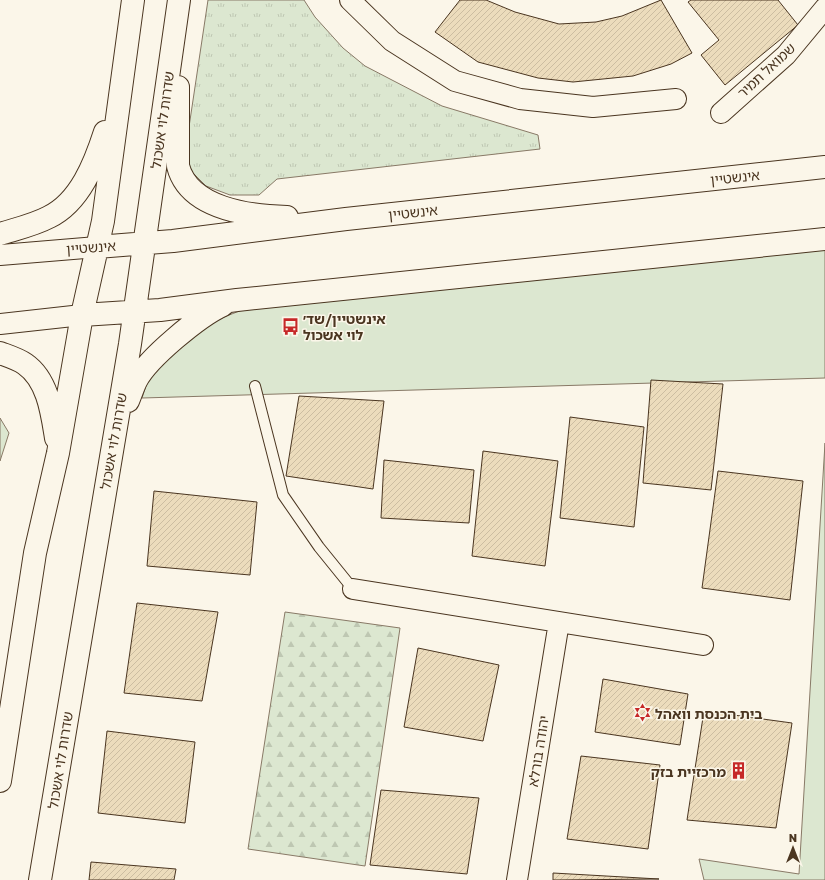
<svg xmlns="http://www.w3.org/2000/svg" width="825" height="880" viewBox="0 0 825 880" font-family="'Golos Text','Noto Sans Hebrew',sans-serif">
	<defs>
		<pattern id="forest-firs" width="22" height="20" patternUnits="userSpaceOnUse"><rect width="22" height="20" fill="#dce7d0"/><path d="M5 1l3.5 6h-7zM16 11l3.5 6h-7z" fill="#bec7b2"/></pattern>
		<pattern id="park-tufts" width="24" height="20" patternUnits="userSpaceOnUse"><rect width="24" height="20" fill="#dce7d0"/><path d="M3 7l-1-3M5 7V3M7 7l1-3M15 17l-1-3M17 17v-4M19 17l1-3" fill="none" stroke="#bec7b2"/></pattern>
		<pattern id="building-hatch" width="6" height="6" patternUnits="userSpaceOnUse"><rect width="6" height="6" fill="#ecdcbc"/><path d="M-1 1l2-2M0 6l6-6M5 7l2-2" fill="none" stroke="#ccbda1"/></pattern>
	</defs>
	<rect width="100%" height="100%" fill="#fbf6e9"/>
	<!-- green -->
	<path fill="#dce7d0" stroke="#887966" d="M825,249V378L142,398L150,374L196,333L219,319L247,308Z
		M0,418L9,433L0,461Z
		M825,443V880H704L699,859L799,874Z"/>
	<!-- forest -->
	<path fill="url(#forest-firs)" stroke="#887966" d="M285,612L400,628L365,866L248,849Z"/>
	<!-- park -->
	<path fill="url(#park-tufts)" stroke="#887966" d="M208,0H304L315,17L343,48L365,66L442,106L538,135L540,149L277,179L259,195H230L206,186L190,170L186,147Z"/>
	<!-- building -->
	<path fill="url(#building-hatch)" stroke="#4a3520" d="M460,0H486L515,12L559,24L596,22L622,16L661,0L692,53L671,64L633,76L573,82L538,78L478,62L435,32Z
		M691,0H778L798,25L725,85L701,55L719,40L688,2Z
		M651,380L723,384L711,490L643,483Z
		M299,396L384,401L373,489L286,476Z
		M570,417L644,427L634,527L560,518Z
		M483,451L558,461L545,566L472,556Z
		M384,460L474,470L469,523L381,518Z
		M718,471L803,481L790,600L702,588Z
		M154,491L257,502L250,575L147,566Z
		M137,603L218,612L202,701L124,693Z
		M418,648L499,665L483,741L404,727Z
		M603,679L688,694L680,745L595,732Z
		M704,711L792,723L776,828L687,820Z
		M107,731L195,742L185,823L98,813Z
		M581,756L660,765L648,849L567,839Z
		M381,790L479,798L467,874L370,865Z
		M91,862L176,869L174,880H89Z
		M553,873L659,879L553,880Z"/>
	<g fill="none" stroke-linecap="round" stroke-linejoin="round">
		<defs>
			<path id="lane" d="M255,386L283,495L319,547L353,589"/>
			<path id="street" d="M350,0L392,41L455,81L520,99L593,107L676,99
				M721,113L786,55L825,8
				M0,255L97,247
				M0,324L82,315
				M353,589L703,645
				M517,880L559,622"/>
			<path id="secondary" d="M178,87V166C189,209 250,216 287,217
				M0,234C16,229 34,225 49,217C80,202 95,163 105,132
				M97,247L173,241L346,219L825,167
				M82,315L160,310L237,300L825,239
				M0,353C8,356 18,359 25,364C48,380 52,413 56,438
				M128,401C131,394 133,387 136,381C148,358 199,316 223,305
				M0,781L35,553L58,453L82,315L103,221L133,0
				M40,880L130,344L179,0"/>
		</defs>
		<!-- lane casing -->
		<use href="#lane" stroke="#4a3520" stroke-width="12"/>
		<!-- street casing -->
		<use href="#street" stroke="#4a3520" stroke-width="22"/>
		<!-- secondary casing -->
		<use href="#secondary" stroke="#4a3520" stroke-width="24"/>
		<!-- lane -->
		<use href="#lane" stroke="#fbf6e9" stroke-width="10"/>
		<!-- street -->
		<use href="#street" stroke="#fbf6e9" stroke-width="20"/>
		<!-- secondary -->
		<use href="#secondary" stroke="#fbf6e9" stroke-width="22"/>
	</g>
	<!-- icons -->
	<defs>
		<symbol id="bus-bare" viewBox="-9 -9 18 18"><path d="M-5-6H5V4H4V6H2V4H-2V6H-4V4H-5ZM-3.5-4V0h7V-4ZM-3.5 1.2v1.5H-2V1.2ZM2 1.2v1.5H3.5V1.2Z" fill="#c62828" stroke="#fbf6e9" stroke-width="2.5" paint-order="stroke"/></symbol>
		<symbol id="synagogue-bare" viewBox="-9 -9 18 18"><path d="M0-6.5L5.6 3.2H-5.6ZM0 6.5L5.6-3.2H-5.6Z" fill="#c62828" stroke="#fbf6e9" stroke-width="2.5" paint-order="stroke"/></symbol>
		<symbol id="building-bare" viewBox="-9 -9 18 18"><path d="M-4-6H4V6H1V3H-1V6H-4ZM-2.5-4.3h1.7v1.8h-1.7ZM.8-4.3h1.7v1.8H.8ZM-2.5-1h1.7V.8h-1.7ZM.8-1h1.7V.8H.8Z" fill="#c62828" stroke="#fbf6e9" stroke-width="2.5" paint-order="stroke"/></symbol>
	</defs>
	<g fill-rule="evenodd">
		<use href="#bus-bare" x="278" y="314" width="25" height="25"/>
		<use href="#synagogue-bare" x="630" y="700" width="25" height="25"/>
		<use href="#building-bare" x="726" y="758" width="25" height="25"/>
	</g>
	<g text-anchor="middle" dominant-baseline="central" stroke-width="3" stroke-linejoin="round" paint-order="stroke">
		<!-- street labels -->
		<g font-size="14" fill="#4a3520" stroke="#fbf6e9">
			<text transform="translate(766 70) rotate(-43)">שמואל תמיר</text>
			<text transform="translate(162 120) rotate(-82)">שדרות לוי אשכול</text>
			<text transform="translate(735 177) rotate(-6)">אינשטיין</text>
			<text transform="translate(413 212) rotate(-6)">אינשטיין</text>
			<text transform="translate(91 247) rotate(-4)">אינשטיין</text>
			<text transform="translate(113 441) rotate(-80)">שדרות לוי אשכול</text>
			<text transform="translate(538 751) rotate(-81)">יהודה בורלא</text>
			<text transform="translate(60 760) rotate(-81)">שדרות לוי אשכול</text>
		</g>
		<!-- poi labels -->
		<g font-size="14" font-weight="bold" fill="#4a3520" stroke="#fbf6e9" text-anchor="start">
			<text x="303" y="318">אינשטיין/שד׳<tspan x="303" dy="16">לוי אשכול</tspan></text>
			<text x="655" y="713">בית הכנסת וואהל</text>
			<text x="726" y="771" text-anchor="end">מרכזיית בזק</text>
		</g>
	</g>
	<!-- north arrow -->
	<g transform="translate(793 848)" stroke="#fbf6e9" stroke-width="3" paint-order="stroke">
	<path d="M0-3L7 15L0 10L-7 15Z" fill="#4a3520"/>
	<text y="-6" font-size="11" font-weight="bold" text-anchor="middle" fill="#4a3520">N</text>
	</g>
</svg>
